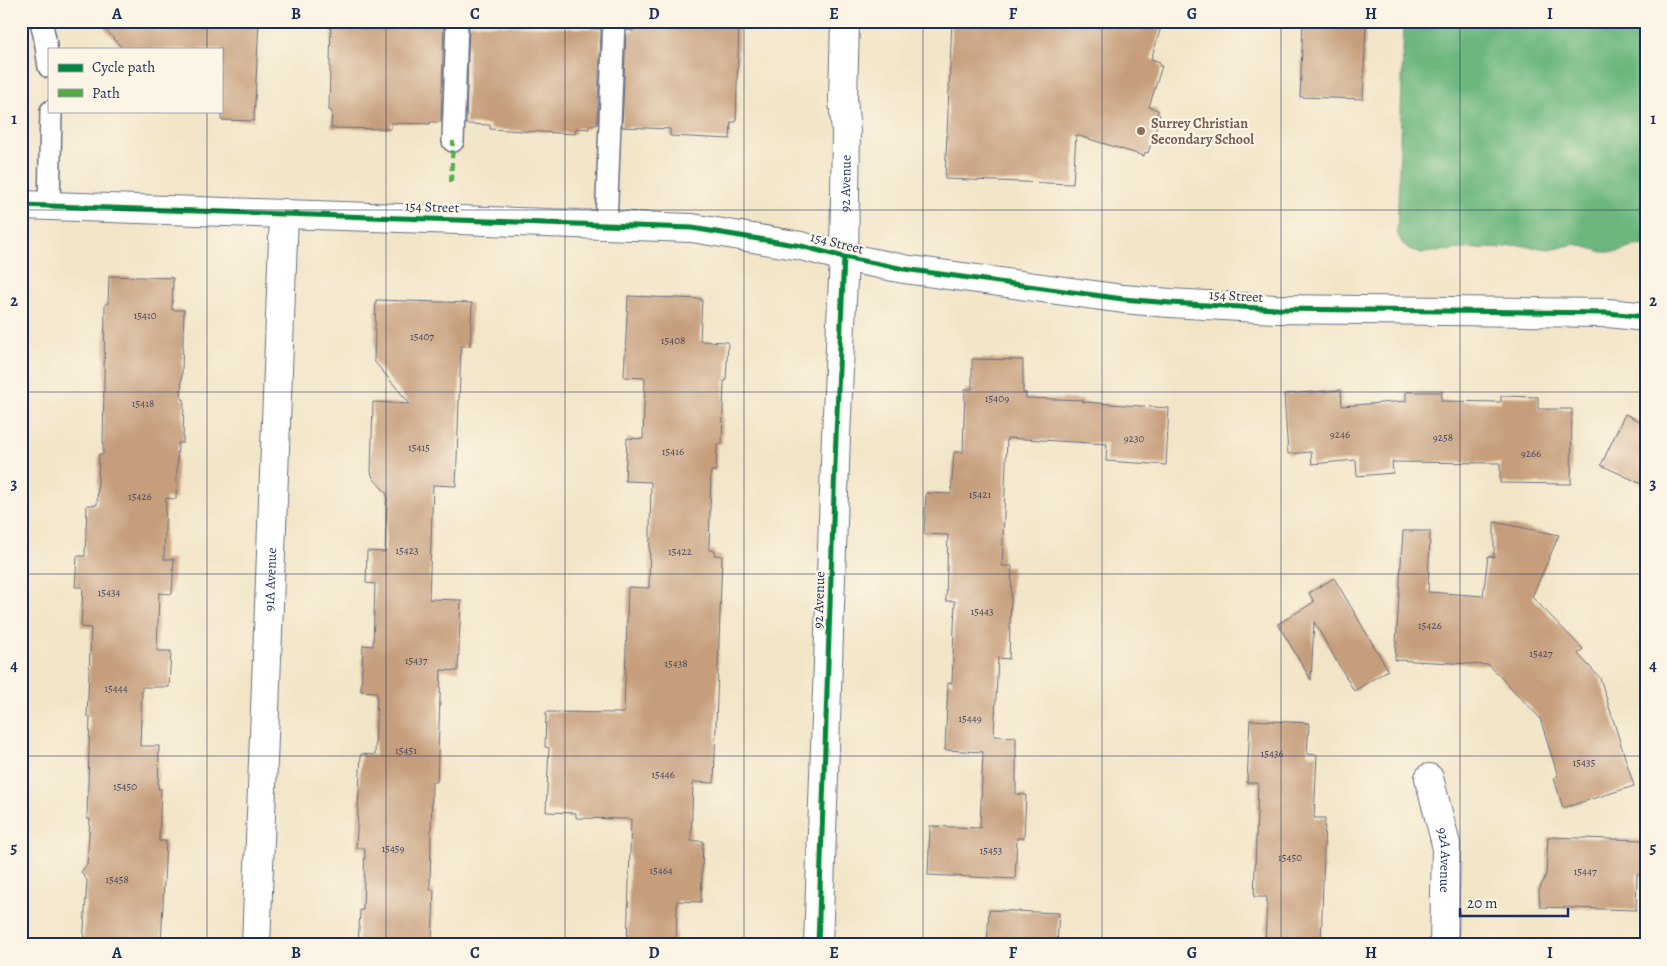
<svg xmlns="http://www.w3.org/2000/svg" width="1667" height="966" viewBox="0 0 1667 966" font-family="Alegreya,serif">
	<rect width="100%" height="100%" fill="#fcf5e5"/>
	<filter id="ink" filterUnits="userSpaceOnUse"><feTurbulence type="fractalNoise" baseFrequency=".02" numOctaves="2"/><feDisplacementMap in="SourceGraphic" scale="10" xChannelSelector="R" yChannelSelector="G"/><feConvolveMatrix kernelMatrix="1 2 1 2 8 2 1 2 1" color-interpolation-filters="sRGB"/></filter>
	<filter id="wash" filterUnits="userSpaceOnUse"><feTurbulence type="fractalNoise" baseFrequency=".0096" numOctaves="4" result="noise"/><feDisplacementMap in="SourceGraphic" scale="20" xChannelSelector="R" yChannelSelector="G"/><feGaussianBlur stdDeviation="1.12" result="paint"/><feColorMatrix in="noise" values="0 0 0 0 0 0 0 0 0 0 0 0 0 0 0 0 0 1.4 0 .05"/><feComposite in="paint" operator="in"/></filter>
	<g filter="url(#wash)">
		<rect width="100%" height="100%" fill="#f2e5c7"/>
		<!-- forest -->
		<path fill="#6db77f" stroke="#44736e" d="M1404,21H1646V245L1635,246L1618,252H1602L1576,244L1549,249L1518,245L1500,248L1460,249L1421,253L1409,249L1402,243L1397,233Z"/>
		<g id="blocks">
			<!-- building -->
			<path fill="#c69e7b" d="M98,21H259L254,121L221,120V49H123Z
				M331,21L444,22L441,122H430V124L391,123V129L331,128L332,111H329Z
				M634,21H739L736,122H731L730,139L670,136V129L622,127L626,30L633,31Z
				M952,21H1163L1151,59L1160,62L1159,66H1162L1149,107L1158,110L1157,114L1160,115L1148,153L1145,152L1144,156L1076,135L1073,184L945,179Z
				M1303,21H1366L1363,99L1300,97Z
				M469,24L601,29L597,125H589V129L576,128L575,134L490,129V125L466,124Z
				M109,276L173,278L172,310H184L181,399H184L183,443H178L176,499L166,498L164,559H174L172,594L159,593L157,651H171L169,687H142L140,746H159L158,789H161L159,841H166L161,945H83L87,880L81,872L87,865L90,819H87L90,716H87L91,628L81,627L83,587H75L77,556H85L87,505H97L99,454H103L105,304H108Z
				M628,296L702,299L700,341L728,342L726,381H724L722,444H717L716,471H711L709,550L715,551L714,555L722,556L714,783L693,782L691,841H703L701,902L677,901L676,945H627L631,819L576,818V813L546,812L549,748L545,747L546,712L624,713L628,587L649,588L651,482L625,481L627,438L643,439L645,378L624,377Z
				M376,300L472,303L470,346H461L456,486L433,485L429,599L461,600L458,671L441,670L437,782H432L430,890H434L432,945H358L360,910H363L365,848H356L361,754L375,755L377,692L361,691L363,645L373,646L375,584L366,583L367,551L385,552L387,494L373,478L371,472L373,402L410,404L374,361Z
				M972,359L1023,360V393H1026V398L1083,400V402L1169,408L1166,465L1106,461L1107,444L1007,438L1002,566H1012L1009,659L998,658L994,736L1016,737V794L1026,795L1024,838H1017L1015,879L928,875L930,826L980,828L983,752L945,750L948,683H952L955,601H946L948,535L924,534L926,493L951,494L954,452H963L965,389H972Z
				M1341,390L1342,406L1406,401V392H1442L1441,401L1501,402V396L1538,397V409H1572L1571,484L1500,483V463L1392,462L1393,473L1357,476L1356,460L1312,464L1311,452L1288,454L1284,394Z
				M1625,414L1646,424V486L1601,465Z
				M1494,522L1559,535L1532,597L1583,649L1578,654L1600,678L1634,786L1563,808L1554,778L1558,776L1540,718L1489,665L1395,660L1403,531H1430L1428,592L1483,596L1488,556L1494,557Z
				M1334,578L1388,670L1354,691L1314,622L1311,680L1278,624L1314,602L1309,593Z
				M1250,720L1309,723L1307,754L1317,755L1314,818H1325L1321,945H1265L1267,897H1254L1258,783H1247Z
				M1548,837L1646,840V874H1637L1636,910L1540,907L1539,890L1546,875Z
				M989,910L1059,913L1057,945H987Z"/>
		</g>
	</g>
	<g filter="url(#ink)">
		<use href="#blocks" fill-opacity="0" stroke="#666f83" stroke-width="1"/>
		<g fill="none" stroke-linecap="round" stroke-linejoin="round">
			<defs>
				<path id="service" d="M41,21L45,39L49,67
					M453,141L457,21
					M49,207L51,111
					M606,225L614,21"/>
				<g id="minor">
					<path d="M21,205L692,228L801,246L844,257L904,269L1123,299L1170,303L1276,309L1608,313L1646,317"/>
					<path id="s1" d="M1429,778L1446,844L1444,945"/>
					<path id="s2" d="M256,945L284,213"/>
				</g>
				<g id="tertiary">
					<path id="s3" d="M818,945L836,436L844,257L846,133L843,99L845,21"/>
				</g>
			</defs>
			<!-- service casing -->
			<use href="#service" stroke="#666f83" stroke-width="24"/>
			<!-- minor casing -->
			<use href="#minor" stroke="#666f83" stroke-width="30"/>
			<!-- tertiary casing -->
			<use href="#tertiary" stroke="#666f83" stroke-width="30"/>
			<!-- service -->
			<use href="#service" stroke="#fff" stroke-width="21"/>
			<!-- minor -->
			<use href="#minor" stroke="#fff" stroke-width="28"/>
			<!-- tertiary -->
			<use href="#tertiary" stroke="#fff" stroke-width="28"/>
			<!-- quiet -->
			<path stroke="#52ab49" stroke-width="4" stroke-dasharray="8 4" stroke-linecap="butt" d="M451,182L453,141"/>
			<defs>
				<path id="cycleway" d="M21,205L692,228L801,246L844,257L904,269L1123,299L1170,303L1276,309L1608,313L1646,317
					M818,945L836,436L844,257"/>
			</defs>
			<!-- cycleway casing -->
			<use href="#cycleway" stroke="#fcf5e5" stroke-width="8"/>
			<!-- cycleway -->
			<use href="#cycleway" stroke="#00873e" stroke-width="5"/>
		</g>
	</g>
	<!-- grid -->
	<path fill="none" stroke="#1b2f5e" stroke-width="1" stroke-opacity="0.55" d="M207,21V49M386,21V945M565,21V945M744,21V945M923,21V945M1102,21V945M1281,21V945M1460,21V945M207,111V945M21,210H1646M21,392H1646M21,574H1646M21,756H1646"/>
	<!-- markers -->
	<circle fill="#8d6e63" stroke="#fcf5e5" stroke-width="2" cx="1141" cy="131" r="5"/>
	<g text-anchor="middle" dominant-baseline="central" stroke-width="4.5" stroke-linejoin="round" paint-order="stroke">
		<!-- number labels -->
		<g font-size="11" fill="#464b65">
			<text x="145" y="315">15410</text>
			<text x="422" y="336">15407</text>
			<text x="673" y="340">15408</text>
			<text x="997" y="398">15409</text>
			<text x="143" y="403">15418</text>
			<text x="1340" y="434">9246</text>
			<text x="1443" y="437">9258</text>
			<text x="1134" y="438">9230</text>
			<text x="419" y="447">15415</text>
			<text x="673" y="451">15416</text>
			<text x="1531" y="453">9266</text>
			<text x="980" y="494">15421</text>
			<text x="140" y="496">15426</text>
			<text x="407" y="550">15423</text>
			<text x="680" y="551">15422</text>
			<text x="109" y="592">15434</text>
			<text x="982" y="611">15443</text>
			<text x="1430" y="625">15426</text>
			<text x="1541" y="653">15427</text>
			<text x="416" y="660">15437</text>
			<text x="676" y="663">15438</text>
			<text x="116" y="688">15444</text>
			<text x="970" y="718">15449</text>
			<text x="406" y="750">15451</text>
			<text x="1272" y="753">15436</text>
			<text x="1584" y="762">15435</text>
			<text x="663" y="774">15446</text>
			<text x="125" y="786">15450</text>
			<text x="393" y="848">15459</text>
			<text x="991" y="850">15453</text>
			<text x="1290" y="857">15450</text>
			<text x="661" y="870">15464</text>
			<text x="1585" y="871">15447</text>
			<text x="117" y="879">15458</text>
		</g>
		<!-- education labels -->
		<g font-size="14" font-weight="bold" fill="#785e54" stroke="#fcf5e5" text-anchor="start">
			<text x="1151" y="123">Surrey Christian<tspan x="1151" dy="16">Secondary School</tspan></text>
		</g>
		<!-- street labels -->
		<g font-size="14" fill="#1b2f5e" stroke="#fcf5e5">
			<text stroke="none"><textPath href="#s3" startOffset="762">92 Avenue</textPath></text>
			<text transform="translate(432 207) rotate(2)">154 Street</text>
			<text transform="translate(837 243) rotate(14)">154 Street</text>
			<text transform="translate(1236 296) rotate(3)">154 Street</text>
			<text stroke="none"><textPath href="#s2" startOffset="366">91A Avenue</textPath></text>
			<text transform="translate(819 600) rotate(-88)">92 Avenue</text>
			<text stroke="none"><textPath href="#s1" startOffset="84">92A Avenue</textPath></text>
		</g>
	</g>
	<!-- margin -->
	<rect width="1667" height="966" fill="none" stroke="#fcf5e5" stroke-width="55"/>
	<!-- legend -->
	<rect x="48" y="48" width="175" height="65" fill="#fcf5e5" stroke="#a2a6af"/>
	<rect x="58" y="64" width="25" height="8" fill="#00873e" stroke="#a2a6af"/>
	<text x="92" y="72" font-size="15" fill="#1b2f5e">Cycle path</text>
	<rect x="58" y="89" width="25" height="8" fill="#52ab49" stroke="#a2a6af"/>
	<text x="92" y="98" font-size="15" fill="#1b2f5e">Path</text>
	<!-- scale -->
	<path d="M1460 908v8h108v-8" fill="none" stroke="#1b2f5e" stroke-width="2.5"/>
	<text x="1467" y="908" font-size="15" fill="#1b2f5e" stroke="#fcf5e5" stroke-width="4" paint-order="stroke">20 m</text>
	<rect x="28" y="28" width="1612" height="910" fill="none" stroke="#1b2f5e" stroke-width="2"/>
	<g font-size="16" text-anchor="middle" font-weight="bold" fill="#1b2f5e">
		<text x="117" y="19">A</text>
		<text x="296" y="19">B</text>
		<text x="475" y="19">C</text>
		<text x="654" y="19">D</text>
		<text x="834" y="19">E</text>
		<text x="1013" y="19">F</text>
		<text x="1192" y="19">G</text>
		<text x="1371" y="19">H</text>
		<text x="1550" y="19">I</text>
		<text x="14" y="124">1</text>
		<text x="1653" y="124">1</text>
		<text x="14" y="306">2</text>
		<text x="1653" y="306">2</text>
		<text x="14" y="489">3</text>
		<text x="1653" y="489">3</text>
		<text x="14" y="671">4</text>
		<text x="1653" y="671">4</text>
		<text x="14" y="853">5</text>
		<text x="1653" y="853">5</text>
		<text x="117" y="958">A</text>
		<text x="296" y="958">B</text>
		<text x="475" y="958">C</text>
		<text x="654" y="958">D</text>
		<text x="834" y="958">E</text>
		<text x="1013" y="958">F</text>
		<text x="1192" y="958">G</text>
		<text x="1371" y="958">H</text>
		<text x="1550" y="958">I</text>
	</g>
</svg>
